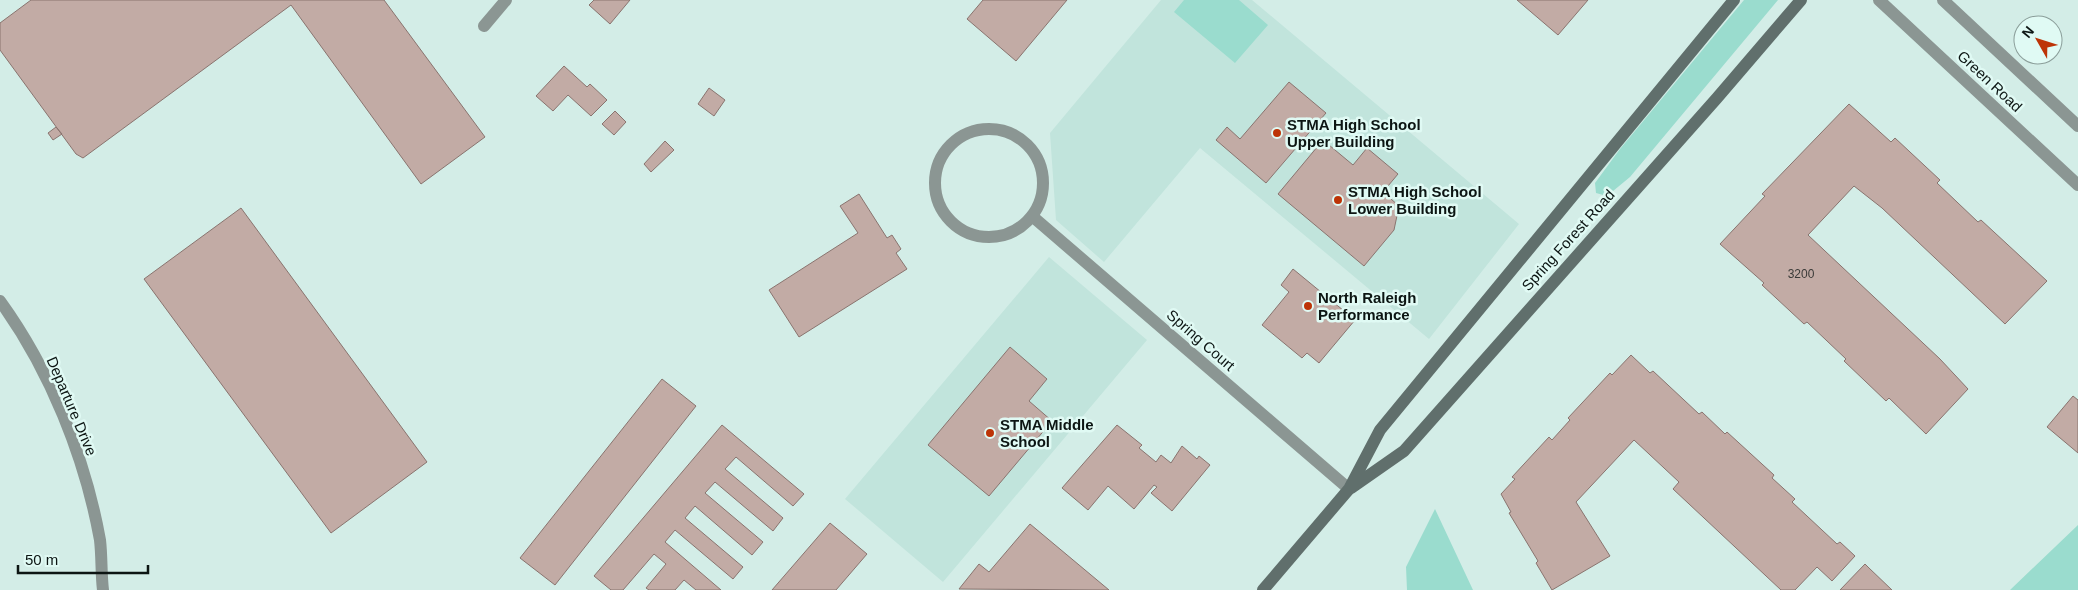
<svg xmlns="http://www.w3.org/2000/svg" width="2078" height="590" viewBox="0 0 2078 590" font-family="Helvetica,sans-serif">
	<rect width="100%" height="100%" fill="#d3ede7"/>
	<!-- built -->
	<path fill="#c1e4dc" d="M1161,0H1252L1519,224L1429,339L1200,148L1104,262L1056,220L1050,133Z
		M1049,257L1147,340L943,582L845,499Z"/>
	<!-- green -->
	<path fill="#9adcce" d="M1184,0H1239L1268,25L1235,63L1174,12Z
		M1744,0H1778L1630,177L1607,196L1596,193L1595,183L1620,149Z
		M1435,509L1473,590H1407L1406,567Z
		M2078,525V590H2010Z"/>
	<!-- building -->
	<path fill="#c2aba5" stroke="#89746f" d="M31,0H384L485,137L421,184L291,5L83,158L76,154L0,50V23Z
		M594,0H630L610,24L589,5Z
		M983,0H1067L1016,61L967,19Z
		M1517,0H1588L1558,35Z
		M564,66L587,87L590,84L607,100L591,116L568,95L553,111L536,96Z
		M1289,82L1326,113L1266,183L1216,140L1227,127L1240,139Z
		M709,88L725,100L714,116L698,104Z
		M1849,104L1891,142L1895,138L1940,180L1937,183L1978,222L1981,220L2047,281L2005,324L1882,208L1854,186L1808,235L1940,359L1968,389L1926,434L1889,398L1886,401L1844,361L1846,359L1807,322L1804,324L1762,285L1764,283L1720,244L1765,196L1762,194Z
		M615,111L626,122L614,135L602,124Z
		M56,127L62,134L53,140L48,133Z
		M1323,140L1353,165L1367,148L1398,174L1383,192L1399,206L1394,230L1364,266L1278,194Z
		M665,141L674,150L651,172L644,164Z
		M859,194L887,238L892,235L901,249L896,253L907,269L799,337L769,290L858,233L840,206Z
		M241,208L427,462L331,533L144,279Z
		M1293,269L1355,320L1319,363L1307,353L1302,358L1262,325L1289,292L1281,285Z
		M1010,347L1047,379L1029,401L1052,421L989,496L928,445Z
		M1631,355L1650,373L1653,371L1699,414L1702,412L1725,434L1727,432L1774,475L1772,478L1795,499L1792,502L1837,544L1840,542L1855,556L1832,581L1817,567L1795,590H1781L1673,489L1679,482L1634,440L1576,502L1610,556L1552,590L1536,563L1538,561L1509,513L1511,512L1501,494L1515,479L1512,477L1549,437L1552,440L1570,420L1568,418L1610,373L1612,375Z
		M662,379L696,406L555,585L520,558Z
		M2073,396L2078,400V453L2047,427Z
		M722,425L804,494L793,506L736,457L725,469L783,518L773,531L715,482L705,493L763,542L752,555L695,506L685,518L743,567L733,579L675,530L665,542L721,590H696L684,580L675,590H649L646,588L666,564L654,554L623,590H611L594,576Z
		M1117,425L1142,445L1139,448L1156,462L1161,455L1171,463L1182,446L1197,459L1199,456L1210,465L1172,511L1151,493L1157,487L1154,485L1134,509L1108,486L1088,510L1062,488Z
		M830,523L867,554L836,590H772Z
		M1030,524L1109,590L959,589L979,564L989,572Z
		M1865,564L1869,568L1892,590H1840Z"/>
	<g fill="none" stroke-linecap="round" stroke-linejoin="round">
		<!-- minor -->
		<path stroke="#8b9693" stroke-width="12" d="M484,26L506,0
			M935 183a54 54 0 1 1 108 0a54 54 0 1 1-108 0Z
			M1032,216L1349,489"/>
		<!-- tertiary -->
		<path stroke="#8b9693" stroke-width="12" d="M1879,0L2078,185
			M1943,0L2078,126
			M0,301C50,370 85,457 100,540C102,557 101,574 103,590"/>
		<!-- secondary -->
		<path stroke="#606f6c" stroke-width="12" d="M1351,488L1404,451L1717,98L1801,0
			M1263,590L1349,489L1380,430L1734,0"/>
	</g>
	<!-- markers -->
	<g fill="#bd3407" stroke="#e0faf4" stroke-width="2">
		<circle cx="1277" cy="133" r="5"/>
		<circle cx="1338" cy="200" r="5"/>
		<circle cx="1308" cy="306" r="5"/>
		<circle cx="990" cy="433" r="5"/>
	</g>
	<g text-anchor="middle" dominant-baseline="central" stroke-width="5" stroke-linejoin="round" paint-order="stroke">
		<!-- number labels -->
		<g font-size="12" fill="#3a3a38">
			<text x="1801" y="274">3200</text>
		</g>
		<!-- street labels -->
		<g font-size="15" fill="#0c1513" stroke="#e0faf4">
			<text transform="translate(1990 81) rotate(43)">Green Road</text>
			<text transform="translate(1568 240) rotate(-48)">Spring Forest Road</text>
			<text transform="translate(1201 340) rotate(41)">Spring Court</text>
			<text transform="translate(72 406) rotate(67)">Departure Drive</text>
		</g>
		<!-- poi labels -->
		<g font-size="15" font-weight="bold" fill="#0c1513" stroke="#e0faf4" text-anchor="start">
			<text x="1287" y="124">STMA High School<tspan x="1287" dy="17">Upper Building</tspan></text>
			<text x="1348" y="191">STMA High School<tspan x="1348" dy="17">Lower Building</tspan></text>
			<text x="1318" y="297">North Raleigh<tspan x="1318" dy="17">Performance</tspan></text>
			<text x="1000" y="424">STMA Middle<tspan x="1000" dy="17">School</tspan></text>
		</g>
	</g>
	<!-- north arrow -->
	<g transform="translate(2038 40) rotate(309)"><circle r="24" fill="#e0faf4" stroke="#8b9e9a"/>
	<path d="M0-4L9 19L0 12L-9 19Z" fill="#bd3407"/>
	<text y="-8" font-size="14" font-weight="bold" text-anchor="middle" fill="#0c1513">N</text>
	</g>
	<!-- scale -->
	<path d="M18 565v8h130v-8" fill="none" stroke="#0c1513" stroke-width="2.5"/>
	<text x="25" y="565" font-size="15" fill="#0c1513" stroke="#e0faf4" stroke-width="4" paint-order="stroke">50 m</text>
</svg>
